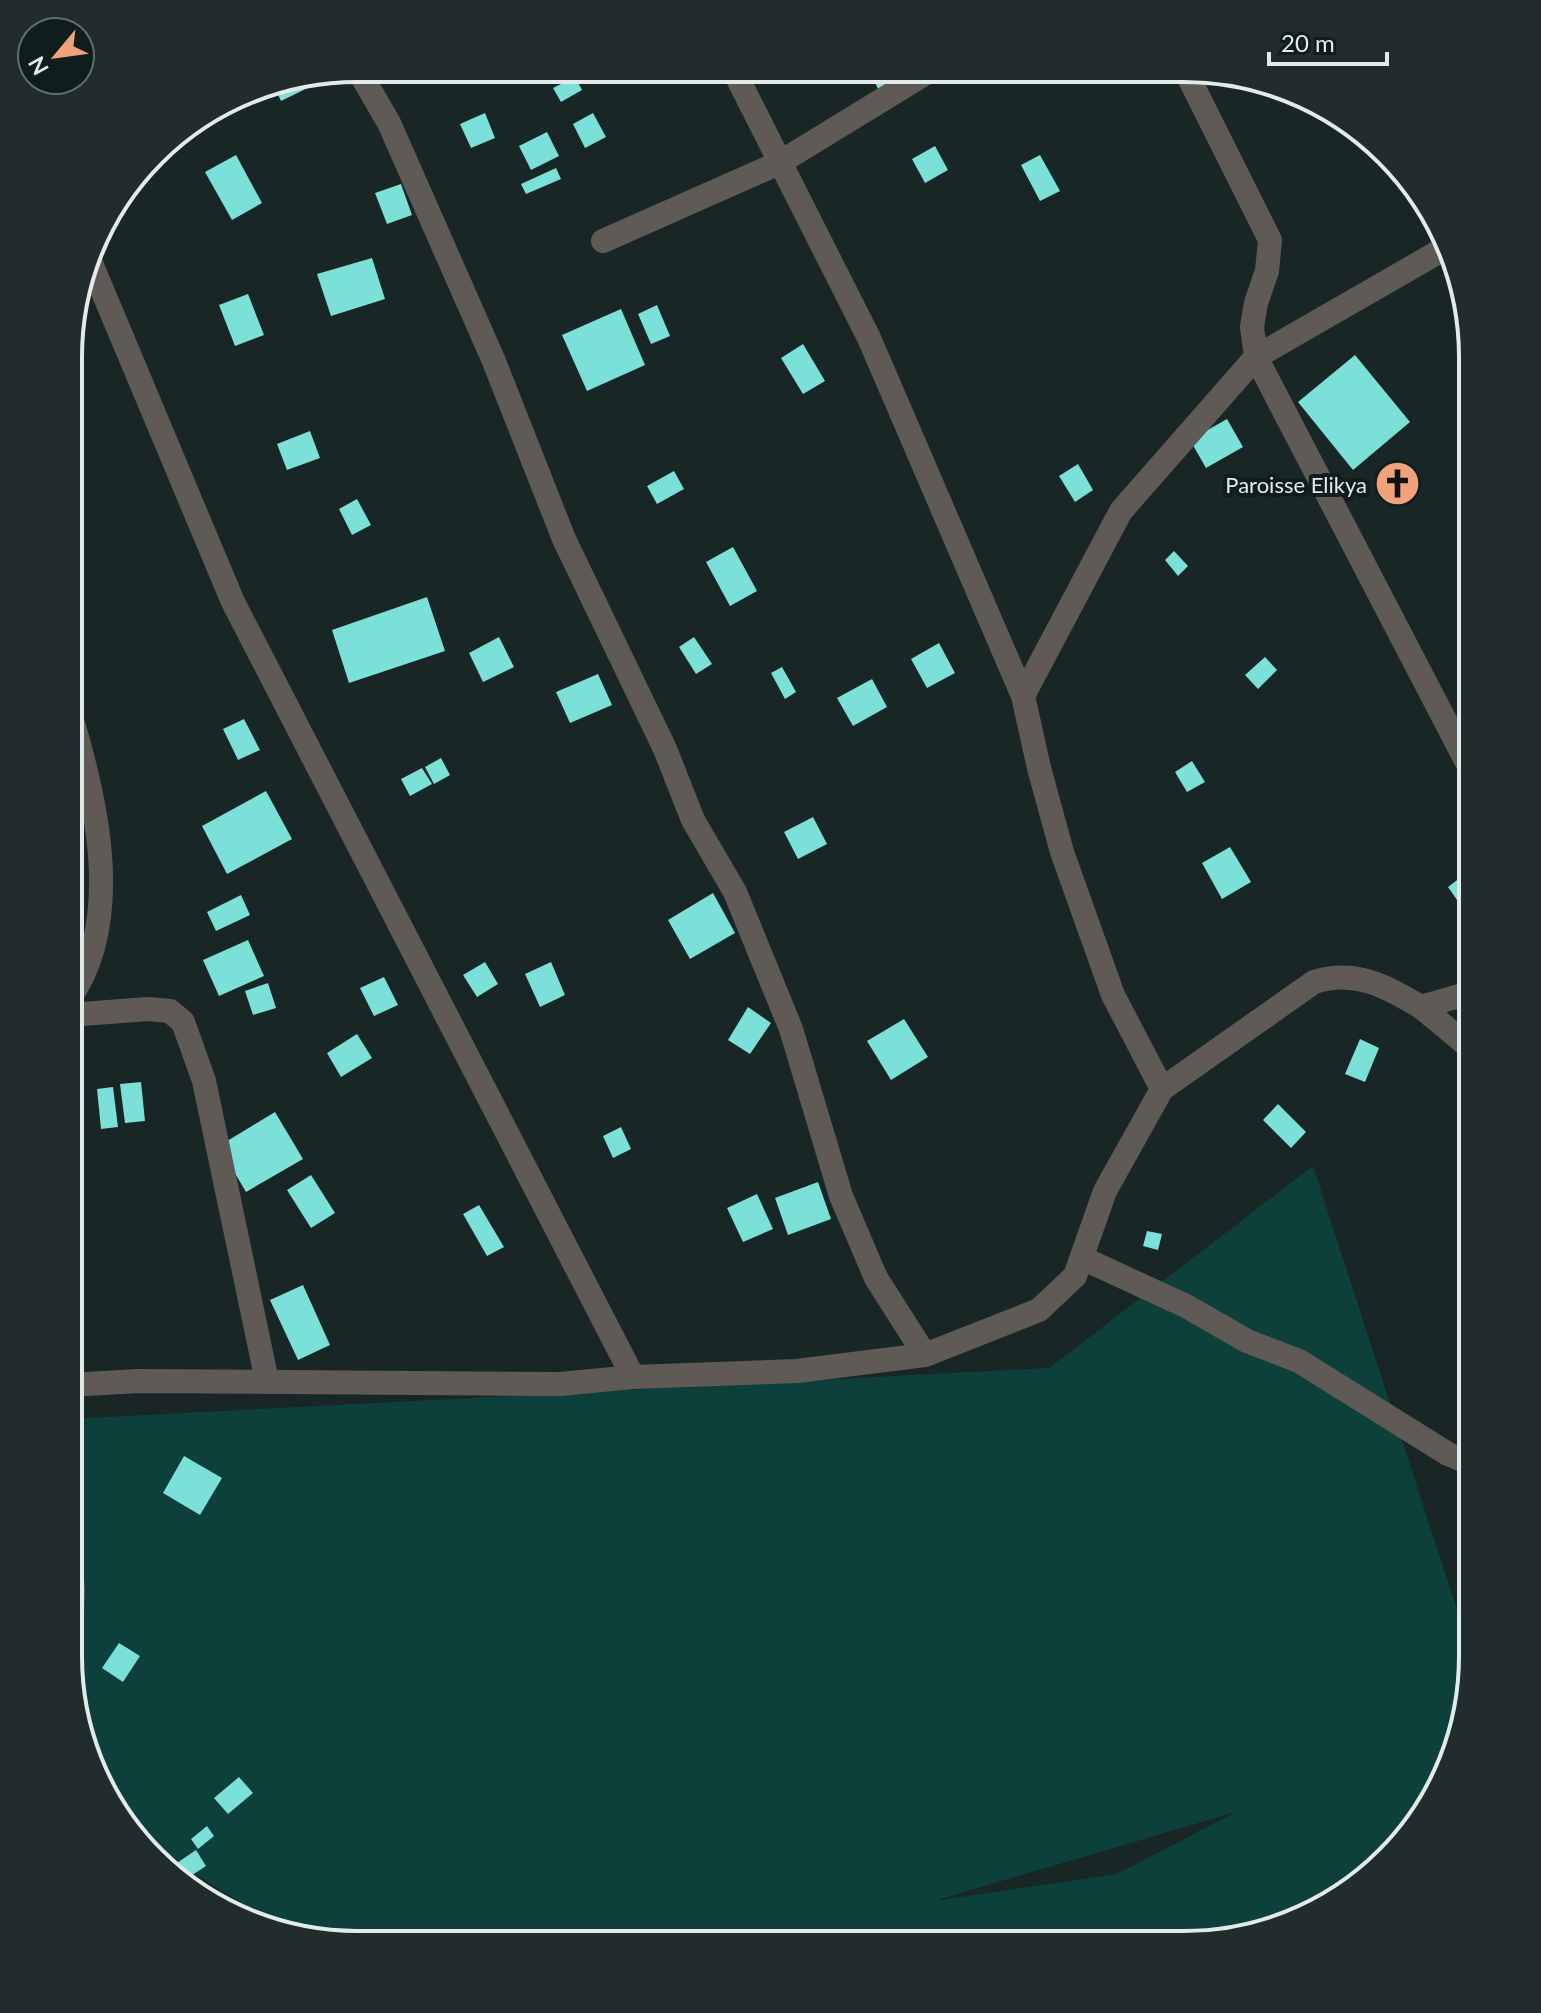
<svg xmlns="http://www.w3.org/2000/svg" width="1541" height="2013" viewBox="0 0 1541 2013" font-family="Lato,sans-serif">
	<rect width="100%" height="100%" fill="#182725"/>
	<!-- green -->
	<path fill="#0d3f3b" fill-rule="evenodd" d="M1313,1166L1472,1656V1675L1424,1817L1312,1915L1184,1945L320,1943L281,1928L155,1849L98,1784L68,1656V1419L1049,1368ZM1236,1812L1117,1874L940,1900V1899Z"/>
	<!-- building -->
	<path fill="#7be0d8" d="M868,70H895L902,84L881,94Z
		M328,73L330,77L281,101L272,82Z
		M575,77L582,90L561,102L553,88Z
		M485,113L495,138L471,148L460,124Z
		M593,113L606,137L585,148L573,124Z
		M547,132L559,156L531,170L519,146Z
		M935,146L948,170L925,183L912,159Z
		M236,155L262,203L232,220L205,172Z
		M1040,155L1060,191L1040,201L1021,165Z
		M556,168L561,179L526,194L521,184Z
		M401,184L412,215L387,224L375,193Z
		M372,258L385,299L331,316L317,274Z
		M248,294L264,335L235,346L219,305Z
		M657,305L670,336L651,344L638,314Z
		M621,309L645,365L587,391L562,335Z
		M803,344L825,381L803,394L781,358Z
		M1355,355L1410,422L1353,470L1298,402Z
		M1227,419L1243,447L1206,468L1190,440Z
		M310,431L320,458L287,470L277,444Z
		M1078,464L1093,490L1075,502L1059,476Z
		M674,471L684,489L657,504L647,486Z
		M357,499L371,525L352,535L339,509Z
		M733,547L757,591L730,606L706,562Z
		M1174,551L1188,566L1178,576L1165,560Z
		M427,597L445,651L349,683L332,630Z
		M499,637L514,667L483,682L469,653Z
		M694,637L712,664L696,674L679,647Z
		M939,643L955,673L927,688L911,659Z
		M1265,657L1277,670L1258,689L1245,675Z
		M782,667L796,692L785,699L771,673Z
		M598,674L612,705L570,723L556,692Z
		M872,679L887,707L853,726L837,698Z
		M244,719L260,750L238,760L223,729Z
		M441,758L450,775L434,784L425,767Z
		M1192,761L1205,782L1187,792L1175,772Z
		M422,768L432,784L410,796L401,779Z
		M266,791L292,839L227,874L202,826Z
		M813,817L827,844L798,859L784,832Z
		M1230,847L1251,882L1222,899L1202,863Z
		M1473,868V903L1464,910L1448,887Z
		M713,893L735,933L690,959L668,920Z
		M241,895L250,915L216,931L207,912Z
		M248,940L264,976L219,996L203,960Z
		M485,962L498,984L477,997L463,975Z
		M551,962L565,995L540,1007L525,974Z
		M384,977L398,1005L374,1016L360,988Z
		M268,983L276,1008L253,1015L245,991Z
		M748,1007L771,1023L750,1054L728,1040Z
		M904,1019L928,1057L891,1080L867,1041Z
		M357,1034L372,1058L341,1077L327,1053Z
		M1360,1039L1379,1048L1365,1082L1345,1074Z
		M141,1082L145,1121L125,1123L120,1084Z
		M113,1087L118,1127L101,1129L97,1089Z
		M1278,1104L1306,1132L1291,1148L1263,1120Z
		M275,1112L303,1159L246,1192L219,1146Z
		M621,1127L631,1149L613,1158L603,1136Z
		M311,1175L335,1213L311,1228L287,1190Z
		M818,1182L831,1219L788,1235L775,1198Z
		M757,1194L773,1229L743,1242L727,1208Z
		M479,1205L504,1247L487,1256L463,1214Z
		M1147,1231L1162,1234L1158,1250L1143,1246Z
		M303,1285L330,1345L298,1360L270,1300Z
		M184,1456L222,1478L200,1515L163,1493Z
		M119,1643L140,1656L123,1682L102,1668Z
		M239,1777L253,1793L228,1814L214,1798Z
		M207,1826L214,1836L198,1849L191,1839Z
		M196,1850L206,1866L183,1881L171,1867Z"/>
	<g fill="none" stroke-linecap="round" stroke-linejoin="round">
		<!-- minor -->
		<path stroke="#605a57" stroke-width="24" d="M357,68L389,123L493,359L564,539L665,749L693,820L735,892L791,1029L841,1196L876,1278L925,1355
			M1185,70L1270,240L1267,271L1256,303L1252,327L1256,357L1473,774
			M603,241L779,163L931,70
			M90,261L233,602L633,1377
			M1023,696L1121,511L1256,357L1447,247
			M69,999C125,920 96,799 70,713
			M1421,1007L1473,1050
			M69,1015L148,1009L170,1011L183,1022L204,1081L267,1381
			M1162,1089L1314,982C1356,969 1385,986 1421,1007L1473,992
			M1082,1258L1186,1306L1247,1341L1299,1361L1448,1454L1472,1464
			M69,1385L138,1381L560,1384L633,1377L797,1371L925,1355L1039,1310L1075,1276L1105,1191L1162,1089L1113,995L1062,852L1039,768L1023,696L869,338L733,69
			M68,1516L73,1591L70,1663"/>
	</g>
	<!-- icons -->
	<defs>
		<symbol id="church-disc" viewBox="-11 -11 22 22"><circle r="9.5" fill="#f0a27a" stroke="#0f1d1c"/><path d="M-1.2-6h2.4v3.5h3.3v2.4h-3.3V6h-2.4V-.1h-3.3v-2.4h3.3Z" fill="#111"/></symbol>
	</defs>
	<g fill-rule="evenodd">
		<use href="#church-disc" x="1372" y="458" width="51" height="51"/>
	</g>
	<g text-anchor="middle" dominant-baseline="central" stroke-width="8" stroke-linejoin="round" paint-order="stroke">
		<!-- poi labels -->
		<g font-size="22" fill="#e2ebea" stroke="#0f1d1c" text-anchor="end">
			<text x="1367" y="484">Paroisse Elikya</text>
		</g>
	</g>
	<!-- crop -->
	<path d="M0 0H1541V2013H0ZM357 82H1184A275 275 0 0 1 1459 357V1656A275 275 0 0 1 1184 1931H357A275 275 0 0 1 82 1656V357A275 275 0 0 1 357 82Z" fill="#202d2c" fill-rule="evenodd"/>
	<path fill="none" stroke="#e2ebea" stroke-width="4" d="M357 82H1184A275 275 0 0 1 1459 357V1656A275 275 0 0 1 1184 1931H357A275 275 0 0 1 82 1656V357A275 275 0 0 1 357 82Z"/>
	<!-- north arrow -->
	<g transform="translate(56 56) rotate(241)"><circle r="38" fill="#0f1d1c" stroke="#636f6e" stroke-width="2"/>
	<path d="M0-6L14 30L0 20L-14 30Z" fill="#f0a27a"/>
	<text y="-12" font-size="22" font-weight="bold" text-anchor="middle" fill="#e2ebea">N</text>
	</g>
	<!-- scale -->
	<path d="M1269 52v12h118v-12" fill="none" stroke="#e2ebea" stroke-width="4"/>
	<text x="1281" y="52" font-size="24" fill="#e2ebea" stroke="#0f1d1c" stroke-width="6" paint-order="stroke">20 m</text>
</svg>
